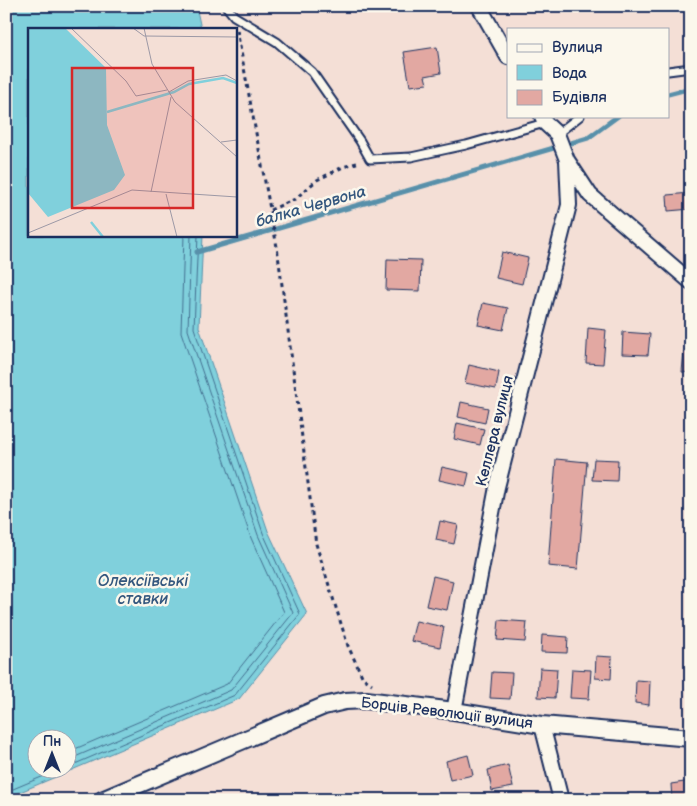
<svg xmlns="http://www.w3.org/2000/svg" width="697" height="806" viewBox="0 0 697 806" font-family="'Balsamiq Sans',sans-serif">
	<rect width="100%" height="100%" fill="#f4dfd6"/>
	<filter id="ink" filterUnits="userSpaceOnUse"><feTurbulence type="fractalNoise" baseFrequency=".02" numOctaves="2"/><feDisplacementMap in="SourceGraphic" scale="10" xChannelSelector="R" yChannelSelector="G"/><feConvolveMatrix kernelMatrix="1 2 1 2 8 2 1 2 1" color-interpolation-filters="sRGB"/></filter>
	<g filter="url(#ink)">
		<!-- water -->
		<path fill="#80d0dc" stroke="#5890aa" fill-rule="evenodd" d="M6,6H196L201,29H29V235H203L199,327L268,531L307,614L239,699L6,798ZM38,738H68V768H38Z"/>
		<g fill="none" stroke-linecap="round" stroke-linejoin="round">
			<!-- shore -->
			<path stroke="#436f90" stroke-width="1" d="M68,752L227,684L284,612L251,538L181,332L184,235
				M68,760L231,690L293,613L258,535L188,330L191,235
				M68,767L235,695L300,614L263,533L194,328L198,235
				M6,792L63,768"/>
			<!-- stream -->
			<path stroke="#5890aa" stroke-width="5" d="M668,94L691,88
				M197,252L588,138L618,116"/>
		</g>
		<!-- building -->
		<path fill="#e2a8a2" stroke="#1b2f5e" d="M437,47L441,73L425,76L427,84L410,86L404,52Z
			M691,193V209L668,211L667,195Z
			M502,252L528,258L522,284L496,278Z
			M387,259L421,260L420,291L386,290Z
			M483,303L508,308L503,330L478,325Z
			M588,328L606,330L603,364L586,363Z
			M623,332L650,334L648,355L622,354Z
			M684,351L691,352V373L682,372Z
			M469,365L499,372L496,389L465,383Z
			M461,402L488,408L485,423L458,417Z
			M457,423L484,429L480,445L454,439Z
			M556,459L587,462L578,569L548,566Z
			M594,459L618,460L617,481L592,480Z
			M442,467L469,473L466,486L439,480Z
			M440,521L458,525L454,544L436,540Z
			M433,576L453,581L447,610L426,606Z
			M499,620L527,622L525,642L497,640Z
			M416,621L444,627L440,647L411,641Z
			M542,635L568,637L567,653L541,652Z
			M596,656L612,657L611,679L595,678Z
			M540,668L557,669L555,698L538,697Z
			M572,669L591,670L589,699L570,698Z
			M492,672L512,673L510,699L490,698Z
			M636,680L650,681L649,705L635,703Z
			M468,755L473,775L450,780L446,761Z
			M508,765L513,787L492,791L488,770Z
			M691,781V800H672L671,784Z
			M667,796L668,800H640V799Z"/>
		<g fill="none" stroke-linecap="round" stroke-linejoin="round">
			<defs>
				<path id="service" d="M226,6L234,16L277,42L312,72L360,141L370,159L411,157L466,145L545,123
					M668,71L691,68
					M557,134L580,116"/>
				<path id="minor" d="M479,6L508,57
					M542,116L545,123L557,134L567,160L590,195L691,282
					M454,711L497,487L569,205L567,160
					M542,725L561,800"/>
				<path id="tertiary" d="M102,800L324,706L345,701L366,700L454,711L542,725L691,738"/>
			</defs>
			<!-- service casing -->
			<use href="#service" stroke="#1b2f5e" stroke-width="11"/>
			<!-- minor casing -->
			<use href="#minor" stroke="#1b2f5e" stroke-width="18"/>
			<!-- tertiary casing -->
			<use href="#tertiary" stroke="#1b2f5e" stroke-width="20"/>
			<!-- path -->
			<path stroke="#1b2f5e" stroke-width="3" stroke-dasharray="4 4" stroke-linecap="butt" d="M237,30L277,247L316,544L348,646L363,678L372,684
				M270,210L295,199L317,180L343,167L360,162"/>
			<!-- service -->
			<use href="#service" stroke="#fbf7ec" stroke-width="7"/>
			<!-- minor -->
			<use href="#minor" stroke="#fbf7ec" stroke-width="14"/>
			<!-- tertiary -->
			<use href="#tertiary" stroke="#fbf7ec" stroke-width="16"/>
		</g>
	</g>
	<g text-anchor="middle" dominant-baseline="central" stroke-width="5" stroke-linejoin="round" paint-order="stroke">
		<!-- street labels -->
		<g font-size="15" fill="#1b2f5e" stroke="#fbf7ec">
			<text transform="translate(495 431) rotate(-76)">Келлера вулиця</text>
			<text transform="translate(447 713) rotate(7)">Борців Революції вулиця</text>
		</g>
		<!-- water labels -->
		<g font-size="16" font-style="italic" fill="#34577e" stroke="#fbf7ec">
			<text transform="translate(311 207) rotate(-16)">балка Червона</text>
			<text x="143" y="581">Олексіївські<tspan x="143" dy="18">ставки</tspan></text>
		</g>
	</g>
	<!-- overview -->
	<g transform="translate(28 28)">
		<rect width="209" height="209" fill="#f4dfd6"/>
		<path d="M0,0H37L78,40L79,97L97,147L86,162L20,189L0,165Z" fill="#80d0dc"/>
		<path fill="none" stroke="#80d0dc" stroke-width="2.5" d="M79,84L146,64L161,56L195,50L209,55M63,194L75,209"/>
		<path fill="none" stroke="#9d99a6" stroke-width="1" d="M43,0L98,53L108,68L139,62M105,0L116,8L209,9M116,0L124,36L147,74L209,129M141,64L160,53L198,47L209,53M193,114L209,112M123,164L143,69M138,166L149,209M0,205L104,162L209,169"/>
		<path fill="#d62828" fill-opacity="0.15" stroke="#d62828" stroke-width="2.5" d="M44,40H165V180H44Z"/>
		<rect width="209" height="209" fill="none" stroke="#1b2f5e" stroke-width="2.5"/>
	</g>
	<!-- margin -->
	<rect width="697" height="806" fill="none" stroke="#fbf7ec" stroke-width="25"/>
	<rect x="12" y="12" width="672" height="781" fill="none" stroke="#1b2f5e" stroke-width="2" filter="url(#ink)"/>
	<!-- legend -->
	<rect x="507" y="28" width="162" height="90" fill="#fbf7ec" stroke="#a1a7b3"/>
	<rect x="517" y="44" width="25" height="8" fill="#fbf7ec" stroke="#a1a7b3"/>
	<text x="552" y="52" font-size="15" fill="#1b2f5e">Вулиця</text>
	<rect x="517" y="65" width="25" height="15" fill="#80d0dc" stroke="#a1a7b3"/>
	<text x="552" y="78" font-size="15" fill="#1b2f5e">Вода</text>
	<rect x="517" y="90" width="25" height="15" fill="#e2a8a2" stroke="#a1a7b3"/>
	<text x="552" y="102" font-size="15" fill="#1b2f5e">Будівля</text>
	<!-- north arrow -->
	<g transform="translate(52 754)"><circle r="24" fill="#fbf7ec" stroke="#a1a7b3"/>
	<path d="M0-4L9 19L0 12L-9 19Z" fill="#1b2f5e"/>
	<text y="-8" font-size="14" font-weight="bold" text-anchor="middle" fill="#1b2f5e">Пн</text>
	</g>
</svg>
